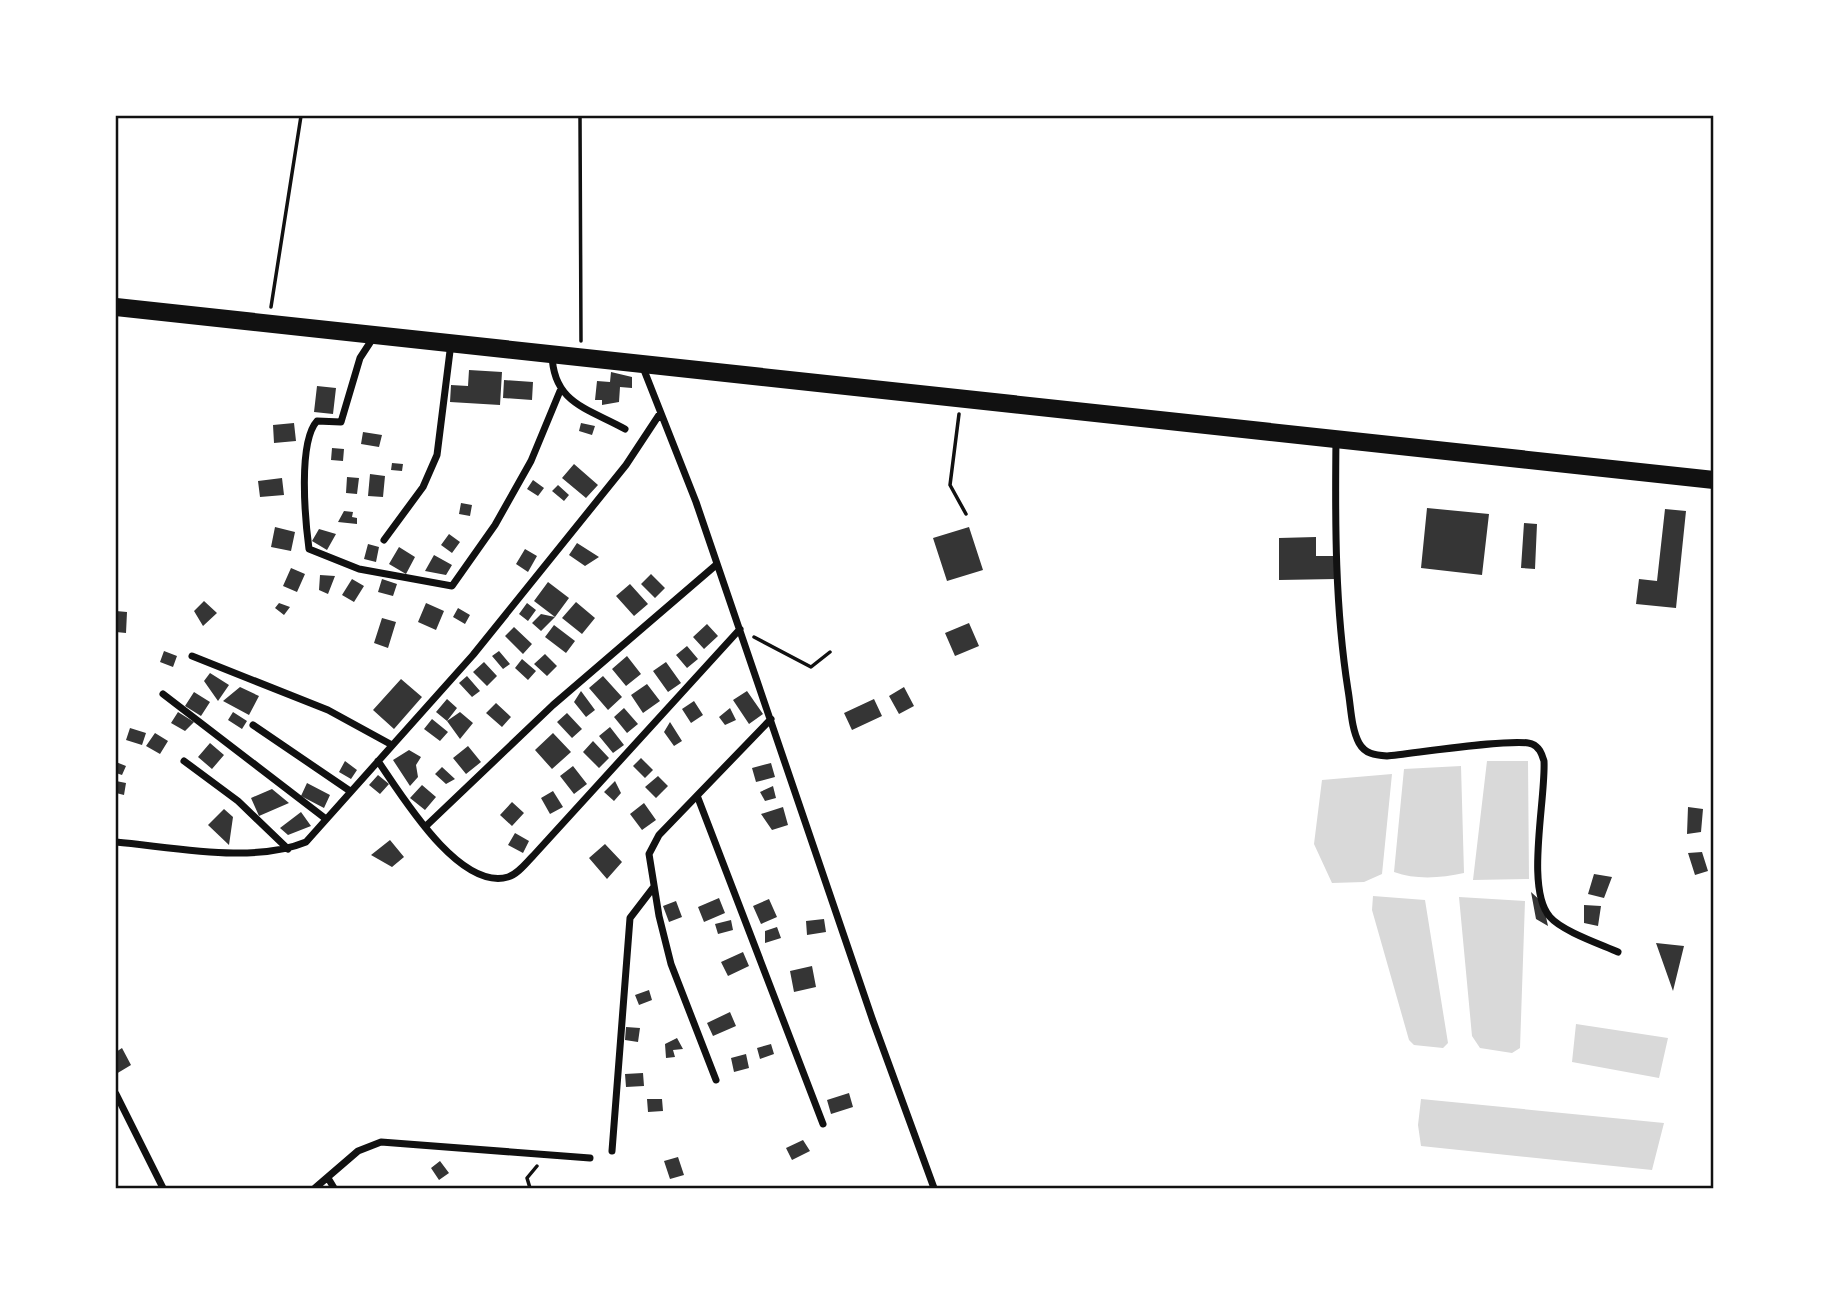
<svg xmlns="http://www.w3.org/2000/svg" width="1829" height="1304" viewBox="0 0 1829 1304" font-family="Barlow,sans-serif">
	<rect width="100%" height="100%" fill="#fff"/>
	<!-- water -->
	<path fill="#d9d9d9" d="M1487,761H1528L1529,879L1473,880Z
		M1461,766L1464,873C1441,878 1416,880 1394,872L1404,769Z
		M1392,774L1382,874L1364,882L1332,883L1314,844L1322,780Z
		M1373,896L1425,900L1448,1043L1443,1048L1414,1045L1409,1040L1372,910Z
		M1459,897L1525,901L1520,1048L1512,1053L1480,1048L1472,1036Z
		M1576,1024L1668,1038L1659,1078L1572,1062Z
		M1421,1099L1664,1123L1652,1170L1421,1146L1418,1125Z"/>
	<!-- building -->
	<path fill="#353535" d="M469,370L502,372L500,405L450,402L451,385L468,386Z
		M611,372L632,377V388L620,387L619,402L602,405V400H595L597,381L610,382Z
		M504,380L533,382L532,400L503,398Z
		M317,386L336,388L333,414L314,412Z
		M294,423L296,441L274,443L273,425Z
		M581,423L595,426L592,435L579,431Z
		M363,432L382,435L379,447L361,444Z
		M332,448L344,449L343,461L331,460Z
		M392,463L403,464L402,471L391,470Z
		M574,464L598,485L586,498L562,478Z
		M370,474L385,476L383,497L368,496Z
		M347,477L359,478L357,494L346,493Z
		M282,478L284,495L260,497L258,481Z
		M533,480L544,488L538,496L527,489Z
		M558,485L569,495L564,501L552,491Z
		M461,503L472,505L470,516L459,514Z
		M1427,508L1489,514L1482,575L1421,568Z
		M1665,509L1686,511L1676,608L1636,604L1639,579L1657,581Z
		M344,511L353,512L352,517L357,518V524L338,522Z
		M1524,523L1537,524L1535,569L1521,568Z
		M275,527L295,532L291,551L271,547Z
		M969,527L983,570L947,581L933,538Z
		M319,529L336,534L327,550L312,541Z
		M449,534L460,542L452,553L441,545Z
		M1316,537V556H1336V579L1279,580V538Z
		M577,543L599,557L585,566L569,555Z
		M368,544L379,547L376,562L364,559Z
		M399,547L415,557L406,574L389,564Z
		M525,549L537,556L528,572L516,564Z
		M434,555L452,565L446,575L425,571Z
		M291,568L305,574L297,592L283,586Z
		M651,574L665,588L655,598L641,584Z
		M320,575L335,576L328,594L319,590Z
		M352,579L364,586L354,602L342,595Z
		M382,579L397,584L393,596L378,592Z
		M548,582L569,598L555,617L534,601Z
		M630,584L648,604L634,616L616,596Z
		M204,601L217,613L203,626L194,611Z
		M576,602L595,618L582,634L562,618Z
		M279,603L290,607L284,615L275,608Z
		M426,603L444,611L436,630L418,622Z
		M527,603L536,610L528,621L519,614Z
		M458,608L470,615L465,624L453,617Z
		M116,611L127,612L126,633L116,632Z
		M541,614L555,617L541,631L532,623Z
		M382,618L396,622L388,648L374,643Z
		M969,623L979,646L955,656L945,633Z
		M707,624L718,636L704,649L693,637Z
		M554,625L575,641L566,653L545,637Z
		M514,627L532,644L523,654L505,636Z
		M687,646L698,659L687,668L676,655Z
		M164,651L177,656L173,667L160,662Z
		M499,651L510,664L503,669L492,656Z
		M545,654L557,666L547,676L534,664Z
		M627,656L641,674L626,686L612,669Z
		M522,659L536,671L528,680L515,668Z
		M484,662L497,676L487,686L473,672Z
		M666,662L681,683L668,692L653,671Z
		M210,673L229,685L218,701L204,681Z
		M467,676L480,691L472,697L459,683Z
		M603,676L622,697L608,710L589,688Z
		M401,679L422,697L394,729L373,710Z
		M647,684L660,701L643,713L631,695Z
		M240,687L259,696L249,715L223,701Z
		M904,687L914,706L899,714L889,696Z
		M581,691L595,710L586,717L574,702Z
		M747,691L763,714L749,724L733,700Z
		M194,692L210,702L201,716L185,706Z
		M447,699L457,708L447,721L460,712L473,723L460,739L447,721L436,712Z
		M874,699L882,716L852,730L844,713Z
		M694,701L703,715L691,723L682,709Z
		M496,703L511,717L502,727L486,713Z
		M624,708L638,724L627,733L614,717Z
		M730,708L736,720L725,725L719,717Z
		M178,712L194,722L185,731L171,723Z
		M233,712L247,721L242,729L228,720Z
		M567,713L582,729L572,738L557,722Z
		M432,719L448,732L440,741L424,729Z
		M670,722L682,741L674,746L664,732Z
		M610,727L624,745L613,753L599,736Z
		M130,728L146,733L142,745L126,740Z
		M155,733L168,741L160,754L146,746Z
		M553,733L571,752L552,769L535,750Z
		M593,741L609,758L599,768L583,752Z
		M210,743L224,755L212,769L198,757Z
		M468,746L481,762L466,774L453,758Z
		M409,750L421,757L416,765L418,777L410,786L393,760Z
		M641,758L653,770L645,778L633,766Z
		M345,761L357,770L351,779L339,772Z
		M116,762L126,766L122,775L116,773Z
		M771,763L775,777L756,782L752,768Z
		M573,766L587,784L574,794L560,776Z
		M442,767L455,779L446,784L435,774Z
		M378,775L389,784L380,794L369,785Z
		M658,776L668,786L656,798L645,787Z
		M116,781L126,783L124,795L116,793Z
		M615,781L621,793L614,801L604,792Z
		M307,783L330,795L324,808L301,796Z
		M422,785L436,797L425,810L410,798Z
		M773,786L776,798L765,801L760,792Z
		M272,789L289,803L259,816L251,798Z
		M553,791L563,807L550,814L541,798Z
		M512,802L524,813L512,826L500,815Z
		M644,803L656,820L642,830L630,814Z
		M783,807L788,825L772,830L761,814Z
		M1688,807L1703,809L1701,832L1687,834Z
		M224,809L233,817L229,845L208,825Z
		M301,812L311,826L288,835L280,828Z
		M515,833L529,841L523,853L508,845Z
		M390,840L404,857L392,867L371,855Z
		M605,844L622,862L607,879L589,858Z
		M1702,852L1708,871L1695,875L1688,853Z
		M1594,874L1612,877L1604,898L1588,894Z
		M1531,892L1543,903L1548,926L1536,919Z
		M719,898L725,913L704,922L698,907Z
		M769,899L777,917L761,924L753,906Z
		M676,901L682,917L669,922L663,906Z
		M1584,905L1601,906L1598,926L1584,923Z
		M824,919L826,932L807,935L806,921Z
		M731,920L733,930L718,934L715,924Z
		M777,927L781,938L765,943V931Z
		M1656,943L1684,946L1673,991Z
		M743,952L749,966L728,976L721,962Z
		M812,966L816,987L794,992L790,971Z
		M649,990L652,1000L639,1005L635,995Z
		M730,1012L736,1026L713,1036L707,1023Z
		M626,1027L640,1028L638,1042L625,1040Z
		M677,1038L683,1049L673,1050L675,1057L666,1058L665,1044Z
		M771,1044L774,1054L760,1059L757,1048Z
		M122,1048L131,1065L116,1074V1052Z
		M746,1054L749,1068L734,1072L731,1058Z
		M643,1073L644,1086L626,1087L625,1074Z
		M849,1093L853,1107L831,1114L827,1100Z
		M647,1099H662L663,1111L648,1112Z
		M803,1140L810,1151L792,1160L786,1148Z
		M678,1157L684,1175L670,1179L664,1161Z
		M440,1161L449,1173L439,1180L431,1168Z"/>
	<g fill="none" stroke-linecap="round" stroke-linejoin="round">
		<!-- path -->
		<path stroke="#111" stroke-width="3.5" d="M580,116L581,341
			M271,307L301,116
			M959,414L950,485L966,514
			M754,637L811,667L830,652
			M530,1188L527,1178L537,1166"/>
		<!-- minor -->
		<path stroke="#111" stroke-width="7" d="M375,335L360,358L341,422L317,421C298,442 305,519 309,549L359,569L452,586L495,525L531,461L560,391
			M552,354C553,403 587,408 625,429
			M642,365L696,502L873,1021L934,1188
			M1336,439C1335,523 1335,607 1348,690C1351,707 1351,728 1359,743C1365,754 1375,755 1387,756C1411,754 1517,737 1532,744C1540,747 1542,755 1544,761C1546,799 1525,889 1550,917C1562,931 1600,944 1618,952
			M384,540L423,487L437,455L451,343
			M192,656L328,710L392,745
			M163,694L326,819
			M253,725L350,791
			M184,761L238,801L288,849
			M378,761C402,796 459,891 508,877C518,874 526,863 533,856L740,629
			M698,798L823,1124
			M425,827L553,705L716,565
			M116,842C173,847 253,864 306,842L473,655L626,465L659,415
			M716,1080L671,964L659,916L649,854L659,835L771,719
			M116,1094L163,1188
			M612,1151L630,918L653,888
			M328,1178L334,1188
			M315,1188L358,1151L381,1142L590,1158"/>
		<!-- primary -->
		<path stroke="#111" stroke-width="18" d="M116,307L1714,480"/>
	</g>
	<!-- border -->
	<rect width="1829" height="1304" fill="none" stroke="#ffffff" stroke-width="234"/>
	<rect x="117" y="117" width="1595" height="1070" fill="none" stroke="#111" stroke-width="2.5"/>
</svg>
